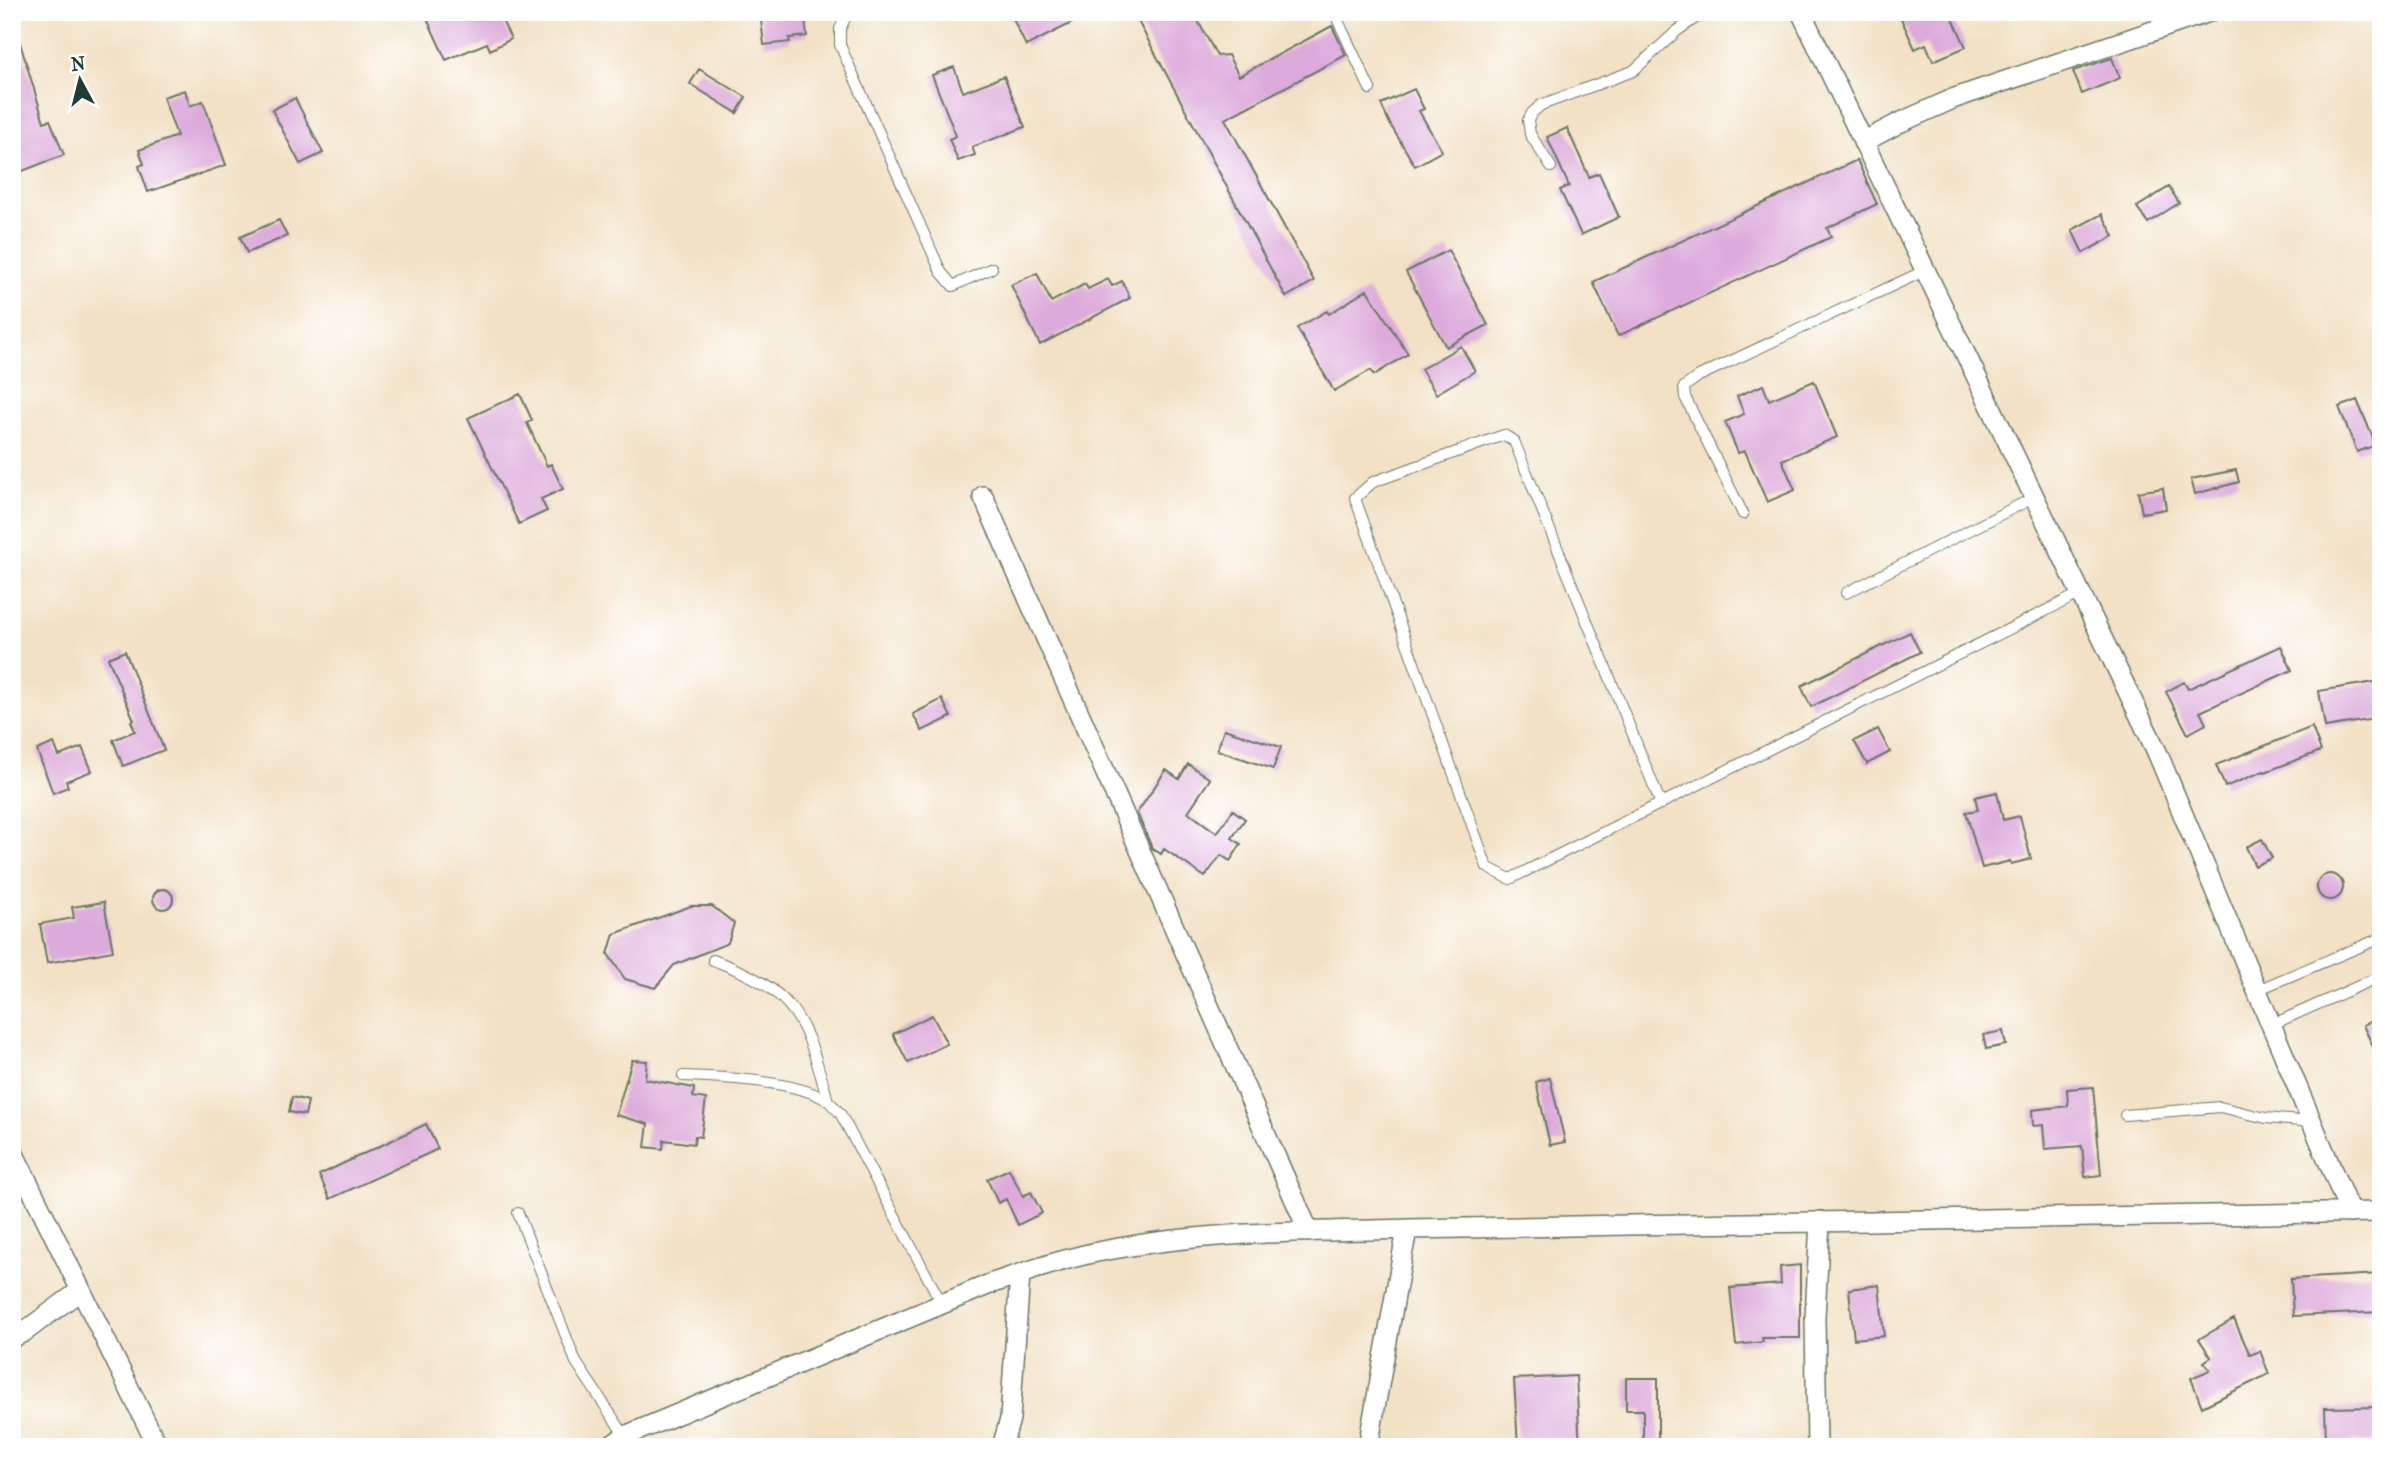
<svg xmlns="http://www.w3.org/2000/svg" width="2393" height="1459" viewBox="0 0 2393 1459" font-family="'IM FELL French Canon',serif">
	<rect width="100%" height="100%" fill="#fff"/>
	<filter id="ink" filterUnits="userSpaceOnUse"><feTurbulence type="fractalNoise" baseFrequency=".0143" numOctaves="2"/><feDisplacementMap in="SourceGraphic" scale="14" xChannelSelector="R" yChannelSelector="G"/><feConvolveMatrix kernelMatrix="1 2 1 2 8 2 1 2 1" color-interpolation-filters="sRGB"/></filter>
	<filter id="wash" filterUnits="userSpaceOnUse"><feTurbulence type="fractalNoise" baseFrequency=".00686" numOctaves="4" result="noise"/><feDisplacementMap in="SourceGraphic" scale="28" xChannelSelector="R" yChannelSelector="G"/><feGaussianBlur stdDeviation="1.57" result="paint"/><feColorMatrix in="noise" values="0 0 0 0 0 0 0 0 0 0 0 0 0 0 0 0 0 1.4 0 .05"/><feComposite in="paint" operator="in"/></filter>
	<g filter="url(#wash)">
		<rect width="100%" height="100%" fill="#f2e1c4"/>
		<g id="blocks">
			<!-- building -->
			<path fill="#ddabdb" d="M424,12H498L511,39L490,50L487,43L446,60Z
				M760,12H804L807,36L789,38L790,42L764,45Z
				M1022,12H1094L1026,46L1012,17Z
				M1133,12H1193L1217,56L1228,55L1239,76L1332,26L1346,55L1225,119L1314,281L1286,297Z
				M1898,12H1950L1966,47L1933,61L1926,44L1915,49Z
				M16,30L44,122L50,120L64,155L12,175V31Z
				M2112,58L2120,78L2082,94L2073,71Z
				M954,67L963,92L1004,76L1025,127L972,147L975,155L958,161L949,139L956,136L932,75Z
				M699,69L746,97L737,113L690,84Z
				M1414,89L1424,109L1419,111L1442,151L1415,166L1390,124L1381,104Z
				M185,90L190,106L203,101L226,165L148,192L139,166L144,164L139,150L177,136L163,97Z
				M295,98L323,153L300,164L272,110Z
				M1567,128L1589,177L1599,173L1619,217L1581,235L1560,190L1569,186L1547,137Z
				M1857,160L1877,204L1827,228L1831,237L1618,336L1593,282Z
				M2169,187L2179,203L2148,223L2137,207Z
				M2102,214L2114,236L2083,253L2072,230Z
				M279,220L287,236L247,253L240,237Z
				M1448,250L1488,325L1446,347L1406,272Z
				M1037,273L1051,302L1085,284L1088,289L1108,279L1112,286L1122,281L1130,298L1040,345L1011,285Z
				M1367,290L1408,354L1374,375L1371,370L1334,391L1297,328L1327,311L1329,314Z
				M1461,346L1475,371L1436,394L1421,369Z
				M1814,381L1837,437L1782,460L1795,490L1767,502L1745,451L1738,453L1725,422L1744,414L1737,396L1763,385L1769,400Z
				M520,394L532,420L527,423L547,466L551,464L563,489L541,499L547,511L519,524L468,418Z
				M2357,400L2376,445L2357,452L2339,407Z
				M2236,470L2239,482L2195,494L2191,479Z
				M2163,488L2166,509L2142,513L2138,492Z
				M1910,632L1920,652L1811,707L1801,686Z
				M2281,646L2292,670L2200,712L2206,724L2188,734L2166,692L2184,682L2188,689Z
				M125,651L164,750L123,766L113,740L135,731L131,721L134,720L108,658Z
				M2381,681V718L2325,727L2319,691Z
				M942,699L951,717L922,731L913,714Z
				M2312,727L2321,751L2265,772L2264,771L2225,787L2216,765Z
				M1224,729L1281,747L1273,769L1217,750Z
				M1878,729L1890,752L1867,764L1854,741Z
				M54,743L59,756L82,747L92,771L66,781L68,787L53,793L37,750Z
				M1188,764L1210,779L1188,812L1217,833L1233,810L1245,819L1232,838L1241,844L1230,861L1221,855L1205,877L1164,849L1161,854L1152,848L1137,813L1166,770L1179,779Z
				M1997,792L2003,820L2020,816L2031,859L2011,864L2010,861L1982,868L1966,812L1978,810L1975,797Z
				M2262,839L2272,858L2255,866L2246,847Z
				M2317 887a13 13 0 1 1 26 0a13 13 0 1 1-26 0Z
				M153 899a10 10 0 1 1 20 0a10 10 0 1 1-20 0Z
				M104,902L113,951L47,963L40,924L74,918L72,907Z
				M691,906H712L734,923L728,943L674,965L655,988L625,979L608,954L614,934Z
				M932,1015L947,1044L908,1063L893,1034Z
				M2381,1017V1064L2363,1025Z
				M2003,1031L2006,1045L1986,1049L1983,1035Z
				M632,1060L647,1061L645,1079L694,1088L693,1097L706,1099L701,1137L695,1136L694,1144L664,1140L663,1149L645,1147L648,1124L616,1115Z
				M1550,1078L1565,1142L1550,1145L1536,1082Z
				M2093,1087L2101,1175L2085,1177L2082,1146L2045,1149L2043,1125L2033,1126L2032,1110L2068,1106L2067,1089Z
				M292,1097L308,1101L305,1115L289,1112Z
				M426,1124L438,1149L330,1199L319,1175Z
				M1009,1169L1023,1196L1031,1192L1042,1213L1018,1225L1006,1199L998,1203L987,1179Z
				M1800,1265V1338H1762L1763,1342L1736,1345L1730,1288L1781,1284L1780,1267Z
				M2380,1274L2381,1312L2293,1316L2291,1279Z
				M1879,1285L1884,1336L1854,1339L1849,1289Z
				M2234,1319L2250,1355L2260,1351L2269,1374L2202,1407L2191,1378L2210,1370L2204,1362L2211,1357L2199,1339Z
				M1576,1376L1580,1447H1518L1514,1379Z
				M1626,1378H1658V1447H1643V1410H1626Z
				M2381,1407V1441L2326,1442L2325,1408Z"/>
		</g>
	</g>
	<g filter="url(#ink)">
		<use href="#blocks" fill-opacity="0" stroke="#697666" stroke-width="2"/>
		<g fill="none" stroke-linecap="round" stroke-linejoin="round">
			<defs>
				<path id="service" d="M848,12L840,29V45L941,272L953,286L992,268
					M1334,12L1370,89
					M1551,167L1530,134L1528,120L1532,113L1541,105L1633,71L1677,31L1704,12
					M1743,514L1685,397L1684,387L1699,376L1924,271
					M1846,593L2035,497
					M1661,804L1514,441L1504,435L1373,482L1355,498L1487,867L1510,879L2081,593
					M713,960C797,991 805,1018 828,1101
					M2257,990L2381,938
					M2271,1025L2381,976
					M683,1076C719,1077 799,1081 828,1101C832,1104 836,1109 840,1113L942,1304
					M2125,1115L2220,1107L2266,1118L2311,1122
					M518,1213L576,1362L625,1436"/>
				<path id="minor" d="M1801,12L2157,752L2350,1213
					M1863,142L1899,123L1955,98L2209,12
					M983,496L1309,1232
					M12,1150L158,1447
					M12,1338L24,1332L81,1290
					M609,1447L625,1436L990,1284C1029,1271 1068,1257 1108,1250C1206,1231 1308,1232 1407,1229L2381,1212
					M1002,1447L1010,1419L1020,1274
					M1368,1447L1407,1229
					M1817,1447L1815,1317L1820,1221"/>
			</defs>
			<!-- service casing -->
			<use href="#service" stroke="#697666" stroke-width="12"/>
			<!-- minor casing -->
			<use href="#minor" stroke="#697666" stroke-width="22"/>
			<!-- service -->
			<use href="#service" stroke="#fff" stroke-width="10"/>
			<!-- minor -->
			<use href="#minor" stroke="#fff" stroke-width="19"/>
		</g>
	</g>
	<!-- margin -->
	<rect width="2393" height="1459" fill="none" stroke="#fff" stroke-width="42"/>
	<!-- north arrow -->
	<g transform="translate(80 80) rotate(353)" stroke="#ffffff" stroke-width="5" paint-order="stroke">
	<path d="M0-5L12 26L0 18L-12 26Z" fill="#1f3d34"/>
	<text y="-10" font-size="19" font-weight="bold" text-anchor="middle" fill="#1f3d34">N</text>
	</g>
</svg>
